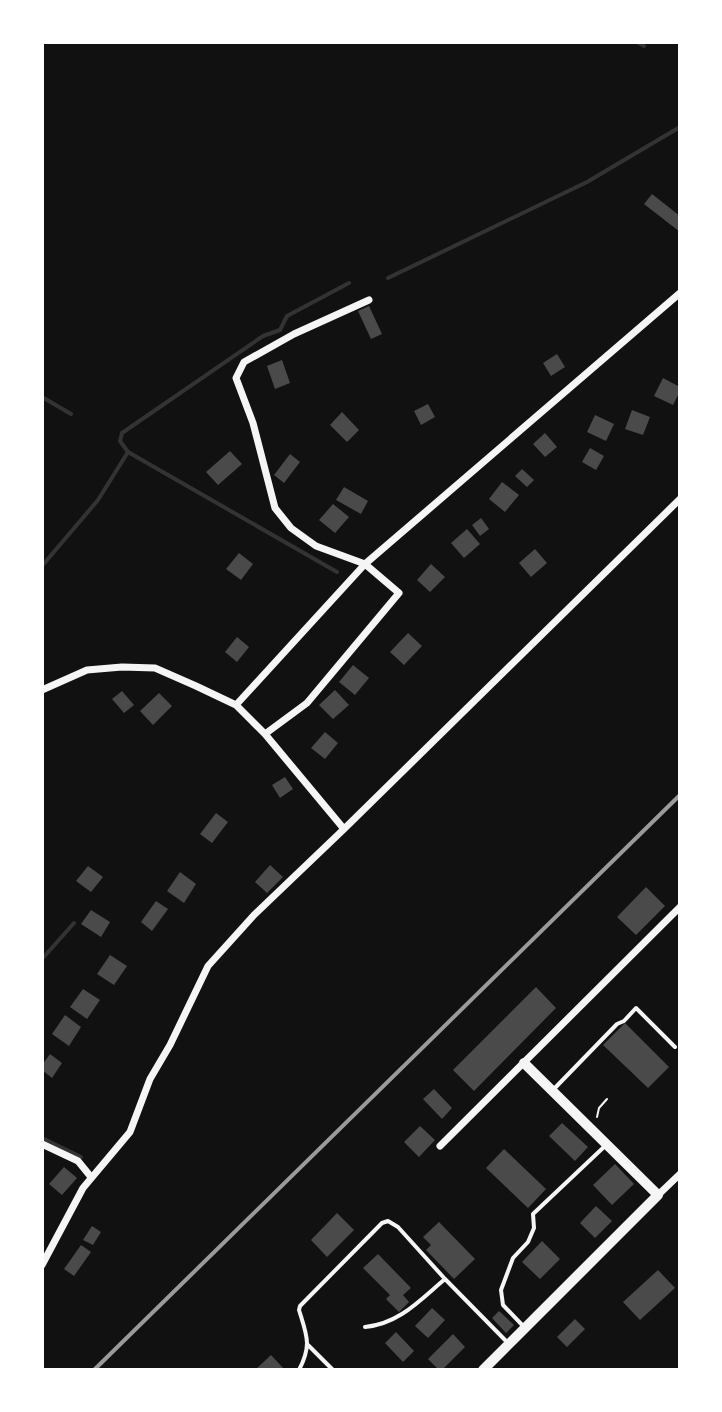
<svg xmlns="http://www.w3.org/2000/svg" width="722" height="1412" viewBox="0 0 722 1412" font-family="Signika,sans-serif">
	<rect width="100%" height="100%" fill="#111"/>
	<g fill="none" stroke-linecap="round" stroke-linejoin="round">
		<!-- stream -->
		<path stroke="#333" stroke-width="4" d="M637,42L644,46
			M388,278L587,182L680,127
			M42,397L71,414
			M42,566L98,500L128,452
			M337,572L128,452L120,441L122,433L263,336L280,330L287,316L349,283
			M42,959L74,923
			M42,1138L81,1157"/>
	</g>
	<!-- building -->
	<path fill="#4a4a4a" d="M652,194L680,216V232L644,204Z
		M369,306L382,334L371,339L358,311Z
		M557,354L565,367L551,376L543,363Z
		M282,360L290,383L275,389L267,366Z
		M663,378L680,387V391L673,405L654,396Z
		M428,404L435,417L421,425L414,411Z
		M632,410L650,417L643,435L625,429Z
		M342,412L359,430L347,442L330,425Z
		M595,415L614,424L606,441L587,432Z
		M545,433L557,447L545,457L533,444Z
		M590,448L604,456L596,470L582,462Z
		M230,451L242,464L218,485L206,472Z
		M290,454L300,462L284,483L274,475Z
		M522,469L534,480L527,487L515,476Z
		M502,482L519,495L505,512L489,499Z
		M344,487L368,501L361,514L336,500Z
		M333,504L349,517L335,533L319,520Z
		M481,518L489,529L480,536L472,525Z
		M467,529L480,544L464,558L451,543Z
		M535,549L547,563L531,577L519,563Z
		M239,553L253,564L241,580L226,569Z
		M431,564L445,577L430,592L417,580Z
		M408,633L422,646L404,665L390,652Z
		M237,637L249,647L237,662L225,652Z
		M353,665L369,678L355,695L339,682Z
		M335,690L349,705L333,719L319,705Z
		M122,691L134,705L124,713L112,699Z
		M159,693L172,706L153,725L140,711Z
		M325,732L338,743L325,759L311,748Z
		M285,777L293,789L280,798L272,785Z
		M216,813L228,822L212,843L200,834Z
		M270,865L283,877L267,893L255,882Z
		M88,866L103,877L91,892L76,881Z
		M180,872L196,884L184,903L167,891Z
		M646,887L665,906L636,935L617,917Z
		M156,901L168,909L152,931L141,922Z
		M91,910L110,922L101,937L81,924Z
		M110,955L127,966L114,985L97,974Z
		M536,987L556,1008L474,1091L453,1070Z
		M83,989L100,1000L87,1019L70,1007Z
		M65,1015L81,1027L69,1046L52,1034Z
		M625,1023L669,1067L648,1088L603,1045Z
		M50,1054L62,1063L52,1078L42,1070V1065Z
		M434,1089L452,1108L442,1119L423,1099Z
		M562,1123L588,1147L575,1161L549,1136Z
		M420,1126L435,1140L419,1157L404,1142Z
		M504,1149L546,1189L528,1208L486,1168Z
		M615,1164L634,1184L612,1205L593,1185Z
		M64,1167L77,1178L62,1195L49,1184Z
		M596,1206L612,1221L595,1238L580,1223Z
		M337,1213L354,1230L327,1257L311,1240Z
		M439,1222L475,1259L454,1279L426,1250L431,1245L423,1237Z
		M92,1226L101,1232L93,1245L83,1240Z
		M542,1241L560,1259L540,1279L522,1262Z
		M81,1245L91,1252L74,1276L64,1269Z
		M378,1254L411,1288L403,1295L409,1302L399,1312L386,1299L390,1295L363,1268Z
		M658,1270L675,1288L640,1320L623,1302Z
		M432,1308L445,1320L428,1338L415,1326Z
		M499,1311L514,1325L506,1333L492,1318Z
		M575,1319L585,1329L567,1347L557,1337Z
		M396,1332L414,1351L403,1362L385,1343Z
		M453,1334L465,1347L442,1370H439L428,1359Z
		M271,1355L285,1370H255Z"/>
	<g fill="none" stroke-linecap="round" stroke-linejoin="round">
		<!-- path -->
		<path stroke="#f5f5f5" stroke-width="2" d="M597,1117L599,1108L607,1099"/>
		<!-- service -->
		<path stroke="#f5f5f5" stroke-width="4" d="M552,1091L617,1024L624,1021L636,1008L675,1047
			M365,1327C399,1324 420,1300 445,1279
			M525,1328L503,1305L501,1290L513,1258L528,1242L534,1228L533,1214L605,1146
			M308,1345L333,1370
			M299,1370C312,1345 307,1336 299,1310L300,1306L382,1223L388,1221L398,1227L445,1279L507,1342"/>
		<!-- minor -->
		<path stroke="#f5f5f5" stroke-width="7" d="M42,690L87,670L122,667L155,668L196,686L236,705L265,734L344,829
			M236,705L365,564L680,293
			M265,734L307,703L399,593L365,564L316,546L291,528L275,508L253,423L236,378L244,362L294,334L369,300
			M42,1144L78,1161L91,1177
			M440,1146L680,907
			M658,1195L680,1174
			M42,1265L83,1188L130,1132L150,1079L170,1045L208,966L254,915L344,829L680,499"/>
		<!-- secondary -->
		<path stroke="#f5f5f5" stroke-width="10" d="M483,1370L658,1195L524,1063"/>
		<!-- rail -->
		<path stroke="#9a9a9a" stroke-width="4" d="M94,1370L680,795"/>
	</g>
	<!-- border -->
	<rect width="722" height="1412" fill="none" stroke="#ffffff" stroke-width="88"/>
</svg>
